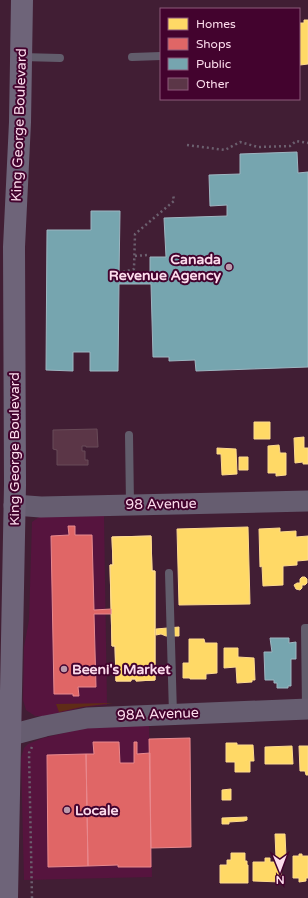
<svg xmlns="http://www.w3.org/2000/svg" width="308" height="898" viewBox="0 0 308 898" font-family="'Varela Round',sans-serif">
	<rect width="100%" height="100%" fill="#411e34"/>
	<!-- built -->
	<path fill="#56143e" d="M104,516L107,705L84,707L49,716H35L26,710L23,700L24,647L29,620L32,522L39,517Z
		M149,723L152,877L24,880L21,758L24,748L28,744L43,738L85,728Z"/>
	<!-- green -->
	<path fill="#5f2c17" d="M113,703L81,707L59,712L56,704Z"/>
	<!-- homes -->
	<path fill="#ffd966" stroke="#feda8e" d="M304,20H308V64L300,65V62H299V23H304Z
		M254,422H270V439H254Z
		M304,437V448H308V464H303V462L295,463L294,438Z
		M279,445L280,453H286V475L276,476V473H268V446Z
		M217,448L236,449L237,474L222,475L221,454H217Z
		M239,457H248V470H239Z
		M248,527L250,604L179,605L177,529Z
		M280,528V532L296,531V537L308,536V560L297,561V565L283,566V585L263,586L262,566L260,567L259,529Z
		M151,536L152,571H155V680L136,681V679H131V681H116L115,646H112L110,565H113L112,537Z
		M151,536L152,571H155V680L136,681V679H131V681H116L115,646H112L110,565H113L112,537Z
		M302,577H305L307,579V583L305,585H302V588L300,590L296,589L294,585L297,583H300V579Z
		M179,627V636H166L161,634L156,635V629Z
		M189,639H204L205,643H217V673L206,674V679H190V678H183V663H189Z
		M224,648H238V657L254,658L255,680H252V682L237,683L236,667L224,668Z
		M226,743H237V745H253L254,761H250V772H235V762H226Z
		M292,746L293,764H265V747Z
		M299,746H308V775H306L305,771H300Z
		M231,789V800H222V790Z
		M247,817V820L244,821L229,822V824H222V818Z
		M275,834H285L286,857L276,858Z
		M231,853H245V861H247V865H248V883H220V865H227V860H231Z
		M299,854H302V856H308V878H306V881L299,882V878H293V856H299Z
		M265,858H270V862H281V882L253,881V862H265Z"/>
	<!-- shops -->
	<path fill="#e06666" stroke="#e8898e" d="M68,526H75V535H92L94,610L111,609V614H94L96,687H78L79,696H73V694H54L51,536L69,535Z
		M190,738L191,847L151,848L149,739Z
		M93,742H119L120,763H134V742H137V754L150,753L151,867H118V865L88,866L86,754H94Z
		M86,754L88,866L48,867L47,755Z"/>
	<!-- public -->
	<path fill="#76a5af" stroke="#9eb6c1" d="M297,152L298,173L308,172V367L196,371L195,360L169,361V357H153L151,284H119L118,371H90V352H73V371L46,370L47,230H91V211H120L119,277L150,278V257H166L164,218L227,216V205L210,206L209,175L240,174V154Z
		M270,638H289V643L296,642V659H291V686H288V688H277V683H274V680H265L264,652H272Z"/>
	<!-- building -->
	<path fill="#5b3647" stroke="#694b58" d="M97,429L98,447H86V446H82V451H85V460H88V465H57V450L53,449V430Z"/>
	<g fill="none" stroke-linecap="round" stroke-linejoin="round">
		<!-- path -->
		<path stroke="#6c606f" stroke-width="2.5" stroke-dasharray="2 3" stroke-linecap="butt" d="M187,145L225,150L240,142L258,147L290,146L296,141L308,143
			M135,256L147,255
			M123,272L134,269L135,234L174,201L173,194
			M32,747L29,753L32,898"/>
		<!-- lane -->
		<path stroke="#625d6c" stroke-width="8" d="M22,57L60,58
			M132,57L161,56
			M129,435L130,504
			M169,573L173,714
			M306,708L305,628H308"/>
		<!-- secondary -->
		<path stroke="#665d70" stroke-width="21" d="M14,505L41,507L308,501
			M0,736L11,735L45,726L87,718L308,709"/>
		<!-- primary -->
		<path stroke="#6e6479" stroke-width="22" d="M7,898L15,485L14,247L20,122L22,0"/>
	</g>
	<!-- markers -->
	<g fill="#bb9aac" stroke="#43032e" stroke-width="1.5">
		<circle cx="229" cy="267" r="4"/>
		<circle cx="64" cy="669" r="4"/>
		<circle cx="67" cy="810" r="4"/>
	</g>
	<g text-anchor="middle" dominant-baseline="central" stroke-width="4" stroke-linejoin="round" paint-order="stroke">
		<!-- street labels -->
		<g font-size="14" fill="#fcdcec" stroke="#43032e">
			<text transform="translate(19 125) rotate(-88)">King George Boulevard</text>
			<text transform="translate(14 449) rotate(-90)">King George Boulevard</text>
			<text transform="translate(161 504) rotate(-1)">98 Avenue</text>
			<text transform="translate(158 714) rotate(-2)">98A Avenue</text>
		</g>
		<!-- poi labels -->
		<g font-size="14" font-weight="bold" fill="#fcdcec" stroke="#43032e" text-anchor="start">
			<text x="221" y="259" text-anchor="end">Canada<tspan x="221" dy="16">Revenue Agency</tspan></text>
			<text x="72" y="669">Beeni's Market</text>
			<text x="75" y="810">Locale</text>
		</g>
	</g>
	<!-- legend -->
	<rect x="160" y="8" width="140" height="92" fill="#43032e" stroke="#8d5a7a"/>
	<rect x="168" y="18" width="20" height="12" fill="#ffd966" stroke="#8d5a7a"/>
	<text x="196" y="28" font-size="12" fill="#fcdcec">Homes</text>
	<rect x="168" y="38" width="20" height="12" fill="#e06666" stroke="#8d5a7a"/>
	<text x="196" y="48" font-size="12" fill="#fcdcec">Shops</text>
	<rect x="168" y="58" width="20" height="12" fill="#76a5af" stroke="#8d5a7a"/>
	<text x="196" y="68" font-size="12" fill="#fcdcec">Public</text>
	<rect x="168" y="78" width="20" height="12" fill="#5b3647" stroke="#8d5a7a"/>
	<text x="196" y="88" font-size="12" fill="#fcdcec">Other</text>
	<!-- north arrow -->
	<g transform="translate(280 870) rotate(179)" stroke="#43032e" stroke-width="3" paint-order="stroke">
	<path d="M0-3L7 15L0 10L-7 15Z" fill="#fcdcec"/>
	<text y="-6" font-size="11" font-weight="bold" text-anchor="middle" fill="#fcdcec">N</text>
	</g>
</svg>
